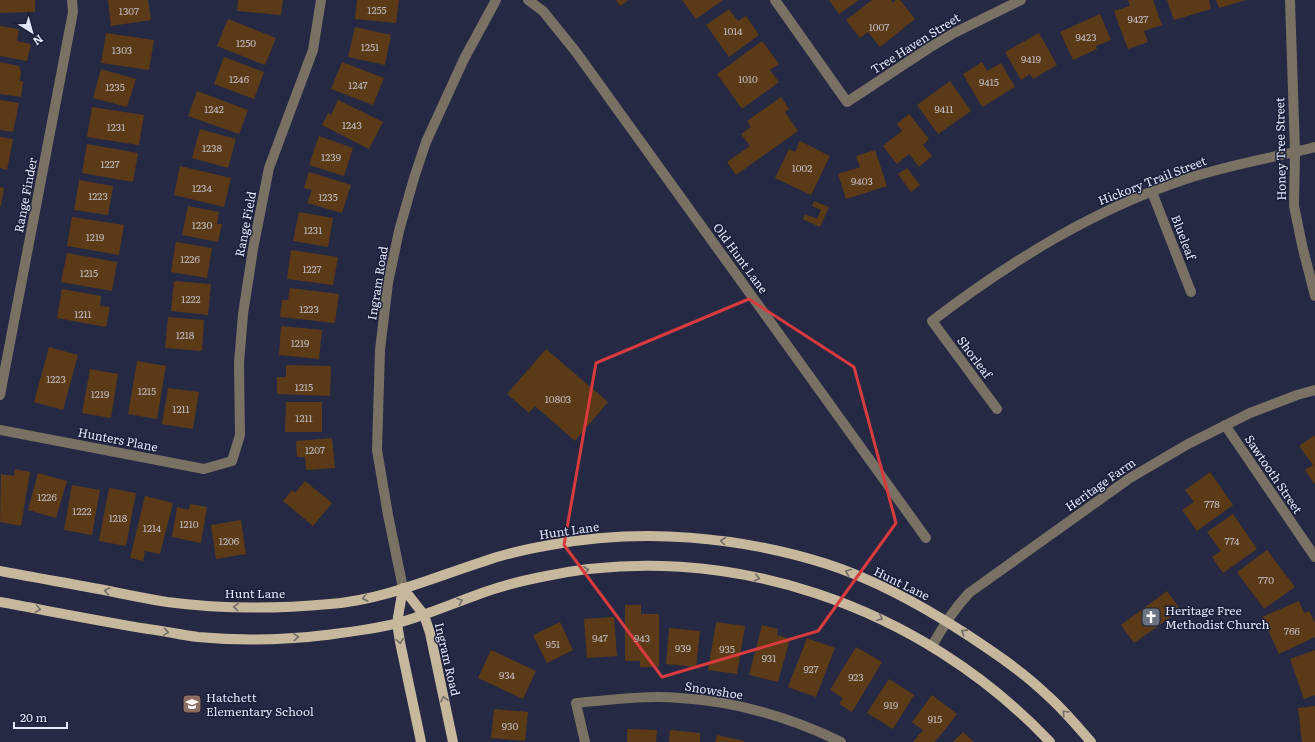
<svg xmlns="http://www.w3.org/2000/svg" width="1315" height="742" viewBox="0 0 1315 742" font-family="Literata,serif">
	<rect width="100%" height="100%" fill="#252943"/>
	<!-- building -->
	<path fill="#5b3a17" d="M0,0H35V12L0,13Z
		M108,0H148L151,20L111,26Z
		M238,0H283L281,15L237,11Z
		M357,0H399L396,23L355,19Z
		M616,0H629L620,6Z
		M682,0H723L696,19Z
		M829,0H859L839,14Z
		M872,0H891L893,3L896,0H900L915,19L880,47L868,32L860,38L846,20Z
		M1128,0H1153L1162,25L1144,31L1148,42L1128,49L1114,11L1130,6Z
		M1167,0H1209L1211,9L1174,20Z
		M1216,0H1246L1219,8Z
		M729,9L738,21L746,16L759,35L729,57L706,25Z
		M1100,14L1111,40L1096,46L1097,49L1073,60L1060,32Z
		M228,19L276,38L265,65L217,46Z
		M0,26L19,29L17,41L31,44L27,61L0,56Z
		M355,27L391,35L385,65L348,57Z
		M106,33L154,40L149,70L101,63Z
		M1039,33L1057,65L1033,79L1030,74L1021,80L1005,52Z
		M762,41L779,64L770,70L779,82L742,109L717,74Z
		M224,57L264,72L254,99L214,84Z
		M0,62L19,66L21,72L20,81H23L21,97L0,94Z
		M342,62L384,78L373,105L331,89Z
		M982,62L987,71L1001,63L1015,87L982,107L963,74Z
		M101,69L136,79L127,107L93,98Z
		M950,81L971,111L938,134L917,105Z
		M197,91L248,110L239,134L188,116Z
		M781,97L789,109L785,112L798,131L736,175L727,162L750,146L741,134L751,127L747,121Z
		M0,100L19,103L13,132L0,130Z
		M338,100L383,122L369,149L322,125L328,113L331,115Z
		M92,107L144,115L139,145L87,137Z
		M909,114L929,139L923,145L932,156L919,167L909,154L897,164L883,146L902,131L897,124Z
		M200,129L236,139L228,168L192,158Z
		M319,136L353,148L344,176L309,165Z
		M0,137L13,139L7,170L0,168Z
		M800,141L830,156L811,195L775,178L789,149L795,152Z
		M87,144L138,153L133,182L82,173Z
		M875,150L887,186L846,199L838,174L860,167L856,156Z
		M180,166L231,178L224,207L174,195Z
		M907,168L920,185L911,192L898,174Z
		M309,172L351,185L342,213L307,203L312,190L304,188Z
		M79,180L113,186L108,215L74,210Z
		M0,187L4,188L1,206H0Z
		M814,201L829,207L820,227L803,219L805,214L817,219L821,210L812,206Z
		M188,206L219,212L217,224H222L218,242L182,235Z
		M299,212L333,218L328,247L293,241Z
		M72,217L124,225L119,255L67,246Z
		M176,242L212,248L207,278L171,272Z
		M291,250L338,257L333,285L287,279Z
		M67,253L117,262L112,291L61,282Z
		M174,281L211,284L208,315L171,311Z
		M290,288L339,294L335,323L280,317L282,300H288Z
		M62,289L101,296L100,306L110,307L106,327L57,318Z
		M168,317L204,320L202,351L165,348Z
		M281,326L322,330L319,359L279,355Z
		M49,347L78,355L63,410L34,402Z
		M546,349L608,402L575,441L535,406L529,413L507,394Z
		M137,361L166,366L157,419L128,414Z
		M286,365L331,366L330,396L277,394V377H286Z
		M90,369L118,374L111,418L82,413Z
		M168,388L199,392L193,429L162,424Z
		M286,402H322V432H285Z
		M1315,435V485L1305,470L1313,465L1299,446Z
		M332,438L335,468L306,470L305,457H297L296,441Z
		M15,469L30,472L21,526L0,522L1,474L14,476Z
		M1210,472L1233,505L1197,531L1182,510L1194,502L1185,490Z
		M38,473L67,481L56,518L28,510Z
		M305,481L332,503L313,526L283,501L292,490L295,493Z
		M72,485L100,490L92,535L64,530Z
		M109,488L136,493L126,546L99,541Z
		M145,496L173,503L160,554L145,551L143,561L130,558Z
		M190,504L207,507L201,543L172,537L177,507L189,510Z
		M1233,514L1257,549L1223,573L1212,557L1221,551L1207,532Z
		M241,520L246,554L216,559L211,525Z
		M1267,550L1295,587L1264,609L1237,572Z
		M1167,591L1181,610L1134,643L1121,625Z
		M1299,601L1304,613L1309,611L1315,623V637L1279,654L1262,617Z
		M625,605H641V614H659V667H640V661H625Z
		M614,617L617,656L587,658L584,619Z
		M560,622L573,650L547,663L533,635Z
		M716,622L745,626L737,674L708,670Z
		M762,625L778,629L777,635L790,639L778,682L749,675Z
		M669,628L700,631L696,667L666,664Z
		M807,638L835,648L816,697L788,687Z
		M856,647L882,662L852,712L839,704L843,698L830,690Z
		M491,650L536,671L523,699L478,678Z
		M1315,650V695L1304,699L1290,659Z
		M889,679L914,695L893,729L867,713Z
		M932,695L957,714L935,742H913L923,730L912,722Z
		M1315,706V742H1302L1298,708Z
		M494,709L528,712L525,741L491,738Z
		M627,729L657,730L656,742H627Z
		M670,730L700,733V742H669Z
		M963,732L974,742H953Z
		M717,735L744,741V742H715Z"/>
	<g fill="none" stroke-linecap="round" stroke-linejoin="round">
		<!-- minor -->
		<path stroke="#797164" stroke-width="10" d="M528,0L543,11L576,52L926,538
			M775,0L847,102L929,48L954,33L1021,0
			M1290,0L1295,152L1294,206L1302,245L1315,296
			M1152,192L1191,292
			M0,395L73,12L72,0
			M997,409L932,321C1010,262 1092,210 1186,179C1228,165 1272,158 1315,147
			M1225,425L1315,557
			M0,430L204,469L232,461L240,435L239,363L243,314L253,249L269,168L313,50L321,0
			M403,588L388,515L377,450L380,350L388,283L399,231L414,178L426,142L464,59L496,0
			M932,646C943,626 954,609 969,593L1130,478L1188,444L1250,413L1297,395L1315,390
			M585,742L576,703C610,700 645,695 680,698C735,701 792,718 841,742"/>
		<!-- major -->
		<path stroke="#c7b79c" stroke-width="10" d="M0,571C36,578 73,584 109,591C128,595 148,599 167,602C220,609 276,609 330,604C383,600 432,578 482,562C504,554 527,549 550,545C642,528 738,536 827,564C876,580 921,605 963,632C992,651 1022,671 1047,695C1063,709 1077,726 1091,742
			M403,588L424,615L430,633L453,742
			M403,588L397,623L400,642L421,742
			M0,602C49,611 99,621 148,629C165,631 181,635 198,637C240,641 284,640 326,635C350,632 375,629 398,623C427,615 454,603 482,593C501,586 521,581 541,577C725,537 922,606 1050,742"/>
	</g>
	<!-- one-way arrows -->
	<defs><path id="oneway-chevron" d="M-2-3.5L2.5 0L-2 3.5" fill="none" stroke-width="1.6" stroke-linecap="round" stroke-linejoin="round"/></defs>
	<g stroke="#716b6a">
		<use href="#oneway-chevron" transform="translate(723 541) rotate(-173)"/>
		<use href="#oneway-chevron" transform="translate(586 570) rotate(-6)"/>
		<use href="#oneway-chevron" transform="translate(848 572) rotate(-159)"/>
		<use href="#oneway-chevron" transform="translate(757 578) rotate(12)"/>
		<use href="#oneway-chevron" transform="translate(107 591) rotate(-170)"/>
		<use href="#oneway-chevron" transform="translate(365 598) rotate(166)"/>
		<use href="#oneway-chevron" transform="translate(460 601) rotate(-20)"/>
		<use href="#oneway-chevron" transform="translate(236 607) rotate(-177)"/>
		<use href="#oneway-chevron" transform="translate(38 609) rotate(10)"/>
		<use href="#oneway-chevron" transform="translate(880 618) rotate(25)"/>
		<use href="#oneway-chevron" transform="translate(166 632) rotate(9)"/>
		<use href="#oneway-chevron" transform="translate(964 632) rotate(-147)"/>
		<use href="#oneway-chevron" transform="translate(296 637) rotate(-3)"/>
		<use href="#oneway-chevron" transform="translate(400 641) rotate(81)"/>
		<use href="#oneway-chevron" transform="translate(444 699) rotate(-102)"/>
		<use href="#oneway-chevron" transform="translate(1065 713) rotate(-134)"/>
	</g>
	<!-- marked area -->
	<path fill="none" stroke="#d73b3d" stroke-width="3" stroke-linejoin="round" d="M749,299L854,367L896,523L818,631L662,677L564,545L596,363Z"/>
	<!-- icons -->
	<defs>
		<symbol id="church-square" viewBox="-11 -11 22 22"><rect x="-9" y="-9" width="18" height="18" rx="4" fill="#6b7280" stroke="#1b1f39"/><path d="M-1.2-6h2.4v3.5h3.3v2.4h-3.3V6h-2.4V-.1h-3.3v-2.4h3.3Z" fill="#fff"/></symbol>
		<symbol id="school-square" viewBox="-11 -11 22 22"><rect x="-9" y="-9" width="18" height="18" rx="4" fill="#8d6e63" stroke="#1b1f39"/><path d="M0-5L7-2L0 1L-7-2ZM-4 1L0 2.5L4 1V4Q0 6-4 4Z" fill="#fff"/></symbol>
	</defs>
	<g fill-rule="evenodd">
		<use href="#church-square" x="1140" y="606" width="22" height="22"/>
		<use href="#school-square" x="181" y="693" width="22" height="22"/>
	</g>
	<g text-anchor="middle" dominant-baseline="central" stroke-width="3" stroke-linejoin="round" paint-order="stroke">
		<!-- number labels -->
		<g font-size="10" fill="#c0bbc0">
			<text x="377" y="9">1255</text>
			<text x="129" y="10">1307</text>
			<text x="1138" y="18">9427</text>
			<text x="879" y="26">1007</text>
			<text x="733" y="30">1014</text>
			<text x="1086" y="36">9423</text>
			<text x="246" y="42">1250</text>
			<text x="370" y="46">1251</text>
			<text x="122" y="49">1303</text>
			<text x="1031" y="58">9419</text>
			<text x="239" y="78">1246</text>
			<text x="748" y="78">1010</text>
			<text x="989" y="81">9415</text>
			<text x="358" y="84">1247</text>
			<text x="115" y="86">1235</text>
			<text x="214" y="108">1242</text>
			<text x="944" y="108">9411</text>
			<text x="352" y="124">1243</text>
			<text x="116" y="126">1231</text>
			<text x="212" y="147">1238</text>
			<text x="331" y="156">1239</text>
			<text x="110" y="163">1227</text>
			<text x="802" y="167">1002</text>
			<text x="862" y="180">9403</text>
			<text x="202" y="187">1234</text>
			<text x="98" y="195">1223</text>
			<text x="328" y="196">1235</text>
			<text x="202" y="224">1230</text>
			<text x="313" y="229">1231</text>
			<text x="95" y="236">1219</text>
			<text x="190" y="258">1226</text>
			<text x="312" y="268">1227</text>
			<text x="89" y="272">1215</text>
			<text x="191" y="298">1222</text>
			<text x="309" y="308">1223</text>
			<text x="83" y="313">1211</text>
			<text x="185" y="334">1218</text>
			<text x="300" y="342">1219</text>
			<text x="56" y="378">1223</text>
			<text x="304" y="386">1215</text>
			<text x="147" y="390">1215</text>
			<text x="100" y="393">1219</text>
			<text x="558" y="398">10803</text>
			<text x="181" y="408">1211</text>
			<text x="304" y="417">1211</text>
			<text x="315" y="449">1207</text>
			<text x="47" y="496">1226</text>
			<text x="1212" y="503">778</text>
			<text x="82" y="510">1222</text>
			<text x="118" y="517">1218</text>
			<text x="189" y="523">1210</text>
			<text x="152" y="527">1214</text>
			<text x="229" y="540">1206</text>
			<text x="1232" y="540">774</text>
			<text x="1266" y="579">770</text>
			<text x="1292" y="630">766</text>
			<text x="600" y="637">947</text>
			<text x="642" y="637">943</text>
			<text x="553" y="643">951</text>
			<text x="683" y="647">939</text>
			<text x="727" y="648">935</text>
			<text x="769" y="657">931</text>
			<text x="811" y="668">927</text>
			<text x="507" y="674">934</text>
			<text x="856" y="676">923</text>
			<text x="891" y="704">919</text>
			<text x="935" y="718">915</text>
			<text x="510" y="725">930</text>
		</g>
		<!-- street labels -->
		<g font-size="12" fill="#e2e6f8" stroke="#1b1f39">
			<text transform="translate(915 43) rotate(-32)">Tree Haven Street</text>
			<text transform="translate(1280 149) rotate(-91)">Honey Tree Street</text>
			<text transform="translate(1152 180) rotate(-21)">Hickory Trail Street</text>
			<text transform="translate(25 195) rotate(-79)">Range Finder</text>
			<text transform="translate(245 224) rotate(-79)">Range Field</text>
			<text transform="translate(1184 237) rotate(69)">Blueleaf</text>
			<text transform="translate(741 258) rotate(54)">Old Hunt Lane</text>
			<text transform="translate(377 283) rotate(-81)">Ingram Road</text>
			<text transform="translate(975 357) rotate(53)">Shorleaf</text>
			<text transform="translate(118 439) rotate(11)">Hunters Plane</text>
			<text transform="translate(1274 474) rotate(56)">Sawtooth Street</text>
			<text transform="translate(1100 484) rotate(-35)">Heritage Farm</text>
			<text transform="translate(569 530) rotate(-8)">Hunt Lane</text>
			<text transform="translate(902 583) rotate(26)">Hunt Lane</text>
			<text x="255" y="593">Hunt Lane</text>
			<text transform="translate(448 659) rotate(77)">Ingram Road</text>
			<text transform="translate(714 690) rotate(9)">Snowshoe</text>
		</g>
		<!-- poi labels -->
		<g font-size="12" fill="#e2e6f8" stroke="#1b1f39" text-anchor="start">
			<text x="1165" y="610">Heritage Free<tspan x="1165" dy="14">Methodist Church</tspan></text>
			<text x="206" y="697">Hatchett<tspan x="206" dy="14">Elementary School</tspan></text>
		</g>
	</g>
	<!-- north arrow -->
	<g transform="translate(32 32) rotate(143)" stroke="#1b1f39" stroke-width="3" paint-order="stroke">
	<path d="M0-3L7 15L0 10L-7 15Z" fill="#e2e6f8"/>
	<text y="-6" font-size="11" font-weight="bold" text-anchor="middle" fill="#e2e6f8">N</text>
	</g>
	<!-- scale -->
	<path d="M14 722v6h53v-6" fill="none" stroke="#e2e6f8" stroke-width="2"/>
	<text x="20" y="722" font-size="12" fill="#e2e6f8" stroke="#1b1f39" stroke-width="3" paint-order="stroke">20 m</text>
</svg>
